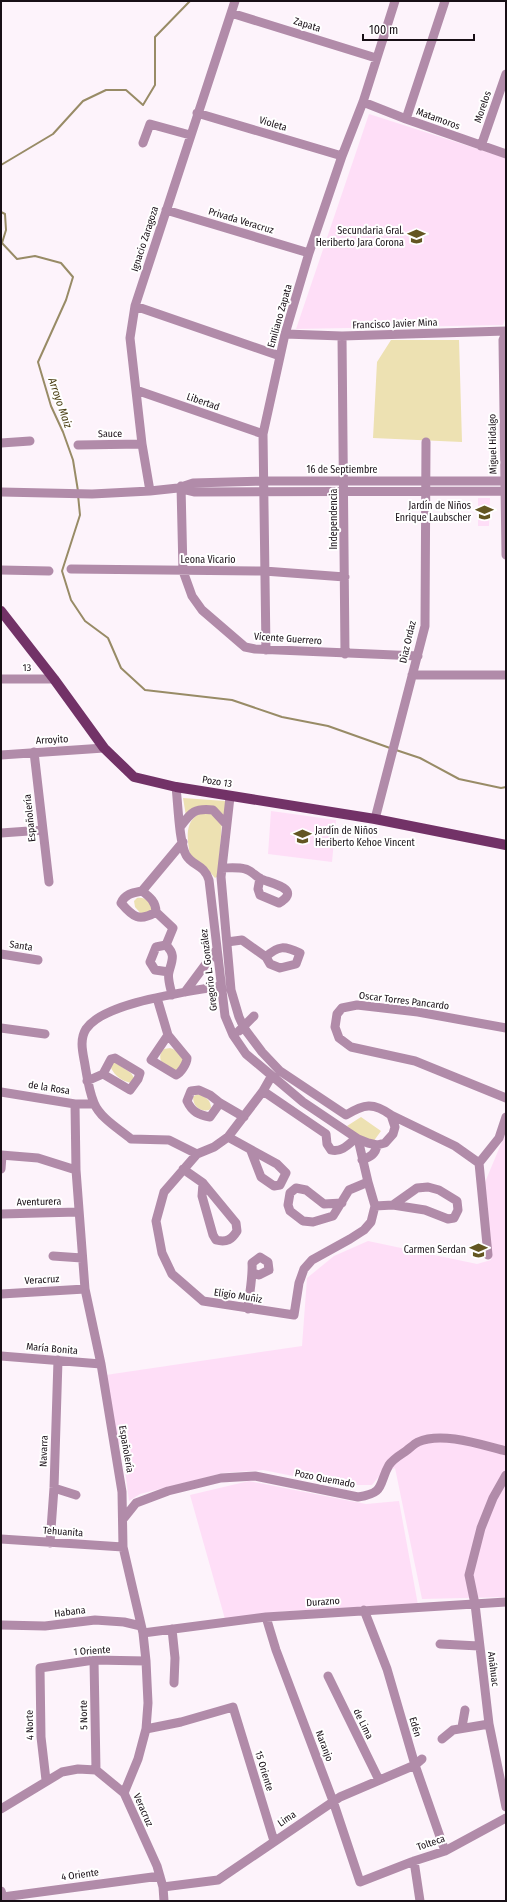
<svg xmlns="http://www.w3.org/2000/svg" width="507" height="1902" viewBox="0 0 507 1902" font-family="'Fira Sans Condensed',sans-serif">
	<rect width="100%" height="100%" fill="#fdf3fb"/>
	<!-- built -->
	<path fill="#fedef7" d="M369,114L506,158V316L503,325L296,329Z
		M478,498H490L489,526H478Z
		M271,811L336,820L332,862L268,854Z
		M506,1132V1597L422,1599L395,1468L380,1475L372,1485H353L303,1478L263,1470L223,1473L140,1494L129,1501L122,1447L116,1441L99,1376L302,1346L307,1278L334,1256L368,1241L477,1264L491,1260V1240L483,1187Z
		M249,1481L366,1504L399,1501L418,1605L286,1611L225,1619L190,1495Z"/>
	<!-- green -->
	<path fill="#ede1b2" d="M391,340H459L462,442L373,438L377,362Z
		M183,798L225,801V820L215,810L186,816Z
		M211,813L222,821L218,876L215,878L205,866L190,855C188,843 184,825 196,816C199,813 206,813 211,813Z
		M137,898C146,897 149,902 154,909L142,915L135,907L134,901Z
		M170,1048C178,1050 182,1055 184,1063L175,1071L161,1061C159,1055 161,1053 164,1049Z
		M113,1063H116L131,1073L135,1079L131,1083C122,1081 115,1076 111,1068Z
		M197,1094C205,1096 211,1100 211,1108L209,1110C200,1112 193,1106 193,1097Z
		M361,1117L381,1131L373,1142H366L347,1126Z"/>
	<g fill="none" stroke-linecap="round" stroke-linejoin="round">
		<!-- stream -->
		<path stroke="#988b66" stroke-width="2" d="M1,165L53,134L83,101L106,90H126L143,105L155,85V37L190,1
			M1,212L5,214L6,230L2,243L17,259L35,256L61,263L73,277L66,300L38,362L51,406L63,432L73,460L78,491
			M78,495L80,515L62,571L71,600L85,621L108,638L121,668L145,690L232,700L282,717L328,726L390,748
			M396,750L420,758L459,779L501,788L506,787"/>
		<!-- minor -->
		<path stroke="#b18ba9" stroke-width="9" d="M231,13L376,58
			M363,102L406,119L506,154
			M197,113L342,156
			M406,119L445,1
			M143,143L150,124L190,135
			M481,146L506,74
			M166,210L309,253
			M135,306L280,356
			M506,333L503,340L506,555
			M285,334L342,336L506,331
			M342,336L345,654
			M136,390L263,434
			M1,443L30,441
			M78,445L142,444
			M181,486L183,571L192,596L202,610L245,647L255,649L418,656
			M178,488L195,492L506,491
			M150,491L142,444L130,338L135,306L235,1
			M1,492L92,494L150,491L178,488L193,483L263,481H506
			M71,569L264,571L345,577
			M1,570L49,571
			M266,650L263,434L285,334L309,253L342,156L363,102L395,1
			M412,675H506
			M1,679H54
			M34,752L49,882
			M1,755L104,748
			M176,787C178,803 179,843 186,855C192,866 204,864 209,880L225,1016L233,1035L246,1054L303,1102L358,1139L368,1143L377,1145L385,1143L393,1134L395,1127L391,1115C373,1102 364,1104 346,1115L280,1071L262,1052L244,1028L239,1017L231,990L221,877L230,797
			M375,819L425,626L426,442
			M181,826C191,812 195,808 213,810L226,824
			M1,833L43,830
			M222,868C230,868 238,867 245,869C251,870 255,876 261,879C270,883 303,889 279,903L260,895L258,889L260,878
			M142,891C150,897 156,902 156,912C139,922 133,917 121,903C125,894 132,893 142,891L183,842
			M156,912L173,928L166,945
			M227,942L242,940L266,957L270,964L280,968L296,964L300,953C285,946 278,945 266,957
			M1,954L38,960
			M169,972L155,970L150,962L156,947L166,945C176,955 172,960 169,972C167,978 171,989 172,995
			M185,992L217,949
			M157,998L168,1035L187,1058C187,1063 181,1073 176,1075L151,1060L168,1035
			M1,1028L45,1034
			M506,1028L418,1012L357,1005L342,1008L337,1014L335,1027L339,1038L351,1047L415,1061L506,1098
			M239,1031L254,1016
			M271,1077L263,1091L228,1137L214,1147L197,1154L164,1192L156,1221L162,1253L172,1274L203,1301L294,1315L299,1283L304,1269L312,1260L350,1239L364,1230L371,1222L375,1206L368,1182L358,1139
			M87,1081L103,1074L111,1059L115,1058L140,1073L138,1079L130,1090L103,1074
			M263,1091L326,1134L327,1144L331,1150C341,1153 349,1144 356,1138
			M1,1092L75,1104H94
			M220,1103L210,1117C199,1115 192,1112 187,1101L191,1091L199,1090L210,1095L220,1103L244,1117
			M75,1104L76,1170L85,1289L101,1364L122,1492L123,1547L143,1633L146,1661L148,1703L146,1729L138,1759L124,1793
			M391,1115L455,1146L479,1163
			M228,1137L277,1164L286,1173L280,1185L274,1186L261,1177L251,1151
			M197,1154L169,1140L131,1139C119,1129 100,1118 94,1103C89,1091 87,1077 85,1065C83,1053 79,1040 86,1029C104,1002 188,992 220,986
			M1,1155L38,1158L76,1170
			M362,1160C370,1157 376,1154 377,1145
			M1,1169L2,1156
			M183,1169L203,1183L236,1223L237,1231C232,1239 227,1243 216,1240L213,1235L202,1196L203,1183
			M342,1203L324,1204L306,1190L296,1188L290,1193L288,1205L290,1211L303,1221L313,1222L333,1216L349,1190L368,1182
			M375,1206L393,1205L417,1188L428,1187L439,1190L457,1201L458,1210L454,1218L448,1219L425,1210L393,1205
			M1,1214L78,1212
			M488,1255L479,1163L499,1138L506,1117
			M53,1256L82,1258
			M1,1294L85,1289
			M248,1309C249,1294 253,1278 252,1263L260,1257L268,1262L269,1270L259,1275L253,1273
			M1,1356L101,1364
			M506,1475L493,1498L481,1528L469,1575L475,1604L489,1724L506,1807
			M54,1488L76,1495
			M124,1518L136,1503L168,1491L221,1478L255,1476L358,1497C386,1493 378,1484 389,1465C393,1459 400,1455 406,1451C410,1448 414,1444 418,1442C442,1431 482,1445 506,1451
			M1,1539L123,1547
			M50,1543L54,1488L58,1360
			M364,1610L387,1669L415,1765L445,1851
			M266,1617L276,1650L333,1801L360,1882L414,1861L445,1851L506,1818
			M1,1625L45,1626L95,1620L124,1622L141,1626
			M172,1629L175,1658L174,1683
			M143,1633L266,1617L506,1602
			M440,1644L479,1646
			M94,1660L96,1770
			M328,1676L379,1780
			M462,1727L465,1710
			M146,1729L181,1722L233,1707L274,1841
			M442,1739L453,1730L489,1724
			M46,1780L41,1737L40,1668L94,1660L146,1661
			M1,1809L62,1772L78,1769L96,1770L124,1793L157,1866L163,1887L164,1901
			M414,1861L420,1901
			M163,1887L218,1880L340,1797L415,1765L422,1759
			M1,1891L3,1897L160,1876"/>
		<!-- major -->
		<path stroke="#723267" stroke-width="10" d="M1,611L54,679L104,748L134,777L176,787L375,819L506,845"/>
	</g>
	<!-- icons -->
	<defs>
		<symbol id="school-bare" viewBox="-9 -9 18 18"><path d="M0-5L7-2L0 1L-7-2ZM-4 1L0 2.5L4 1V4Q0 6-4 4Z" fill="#635622" stroke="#fff" stroke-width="2.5" paint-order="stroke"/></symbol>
	</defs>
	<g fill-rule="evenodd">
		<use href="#school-bare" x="404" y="224" width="25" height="25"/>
		<use href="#school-bare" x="472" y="500" width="25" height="25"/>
		<use href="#school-bare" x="290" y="824" width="25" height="25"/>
		<use href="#school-bare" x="466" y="1238" width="25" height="25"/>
	</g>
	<g text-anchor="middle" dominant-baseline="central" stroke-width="4" stroke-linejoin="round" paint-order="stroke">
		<!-- street labels -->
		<g font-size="10" fill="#180f16" stroke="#fff">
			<text transform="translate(307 25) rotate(17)">Zapata</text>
			<text transform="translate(483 107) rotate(-71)">Morelos</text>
			<text transform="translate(438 119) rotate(20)">Matamoros</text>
			<text transform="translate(273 124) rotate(17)">Violeta</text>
			<text transform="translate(241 221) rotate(17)">Privada Veracruz</text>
			<text transform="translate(145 239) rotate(-72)">Ignacio Zaragoza</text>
			<text transform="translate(280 316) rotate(-74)">Emiliano Zapata</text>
			<text transform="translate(395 324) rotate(-2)">Francisco Javier Mina</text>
			<text transform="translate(203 402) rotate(19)">Libertad</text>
			<text transform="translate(110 434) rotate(-1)">Sauce</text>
			<text transform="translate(493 444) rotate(-91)">Miguel Hidalgo</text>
			<text x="342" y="470">16 de Septiembre</text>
			<text transform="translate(334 519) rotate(-90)">Independencia</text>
			<text x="208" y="560">Leona Vicario</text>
			<text transform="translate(288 639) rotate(4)">Vicente Guerrero</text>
			<text transform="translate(408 642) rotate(-77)">Diaz Ordaz</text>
			<text transform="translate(27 668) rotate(-1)">13</text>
			<text transform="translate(52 740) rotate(-3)">Arroyito</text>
			<text transform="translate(217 782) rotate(9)">Pozo 13</text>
			<text transform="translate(30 818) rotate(-96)">Españolería</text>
			<text transform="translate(21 946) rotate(9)">Santa</text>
			<text transform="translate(209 970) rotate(-97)">Gregorio L. González</text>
			<text transform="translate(404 1001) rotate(7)">Oscar Torres Pancardo</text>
			<text transform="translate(49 1088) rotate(9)">de la Rosa</text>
			<text transform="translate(39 1202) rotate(-1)">Aventurera</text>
			<text transform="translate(42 1280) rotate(-3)">Veracruz</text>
			<text transform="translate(238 1296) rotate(9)">Eligio Muñiz</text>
			<text transform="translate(52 1349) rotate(5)">María Bonita</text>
			<text transform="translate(126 1449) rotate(80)">Españolería</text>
			<text transform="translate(44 1451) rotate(-88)">Navarra</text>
			<text transform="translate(325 1479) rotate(11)">Pozo Quemado</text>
			<text transform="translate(63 1532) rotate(4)">Tehuanita</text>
			<text transform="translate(323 1602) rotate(-4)">Durazno</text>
			<text transform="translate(70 1612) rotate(-7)">Habana</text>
			<text transform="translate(92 1651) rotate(-4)">1 Oriente</text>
			<text transform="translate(493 1669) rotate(83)">Anáhuac</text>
			<text transform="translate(84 1715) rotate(-91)">5 Norte</text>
			<text transform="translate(363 1724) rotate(64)">de Lima</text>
			<text transform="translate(30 1725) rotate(-92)">4 Norte</text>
			<text transform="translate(415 1727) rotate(73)">Edén</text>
			<text transform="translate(324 1746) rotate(69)">Naranjo</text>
			<text transform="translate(264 1771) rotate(73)">15 Oriente</text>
			<text transform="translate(143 1810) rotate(66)">Veracruz</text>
			<text transform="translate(287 1819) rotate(-34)">Lima</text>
			<text transform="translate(431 1843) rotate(-19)">Tolteca</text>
			<text transform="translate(80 1875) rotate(-8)">4 Oriente</text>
		</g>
		<!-- poi labels -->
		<g font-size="10" fill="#180f16" stroke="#fff" text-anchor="end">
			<text x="404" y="231">Secundaria Gral.<tspan x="404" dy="12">Heriberto Jara Corona</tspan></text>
			<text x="471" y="506">Jardín de Niños<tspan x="471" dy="12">Enrique Laubscher</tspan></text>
			<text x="315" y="831" text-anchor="start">Jardín de Niños<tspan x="315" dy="12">Heriberto Kehoe Vincent</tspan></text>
			<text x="466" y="1250">Carmen Serdan</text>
		</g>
		<!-- water labels -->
		<g font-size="11" font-style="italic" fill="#483d10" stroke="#fff">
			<text transform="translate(60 403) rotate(71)">Arroyo Maiz</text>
		</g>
	</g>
	<!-- border -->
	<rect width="507" height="1902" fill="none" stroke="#180f16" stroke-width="4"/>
	<!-- scale -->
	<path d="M363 34v6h111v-6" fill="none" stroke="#180f16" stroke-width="2"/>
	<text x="369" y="34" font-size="12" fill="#180f16" stroke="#ffffff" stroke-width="3" paint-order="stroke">100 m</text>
</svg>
